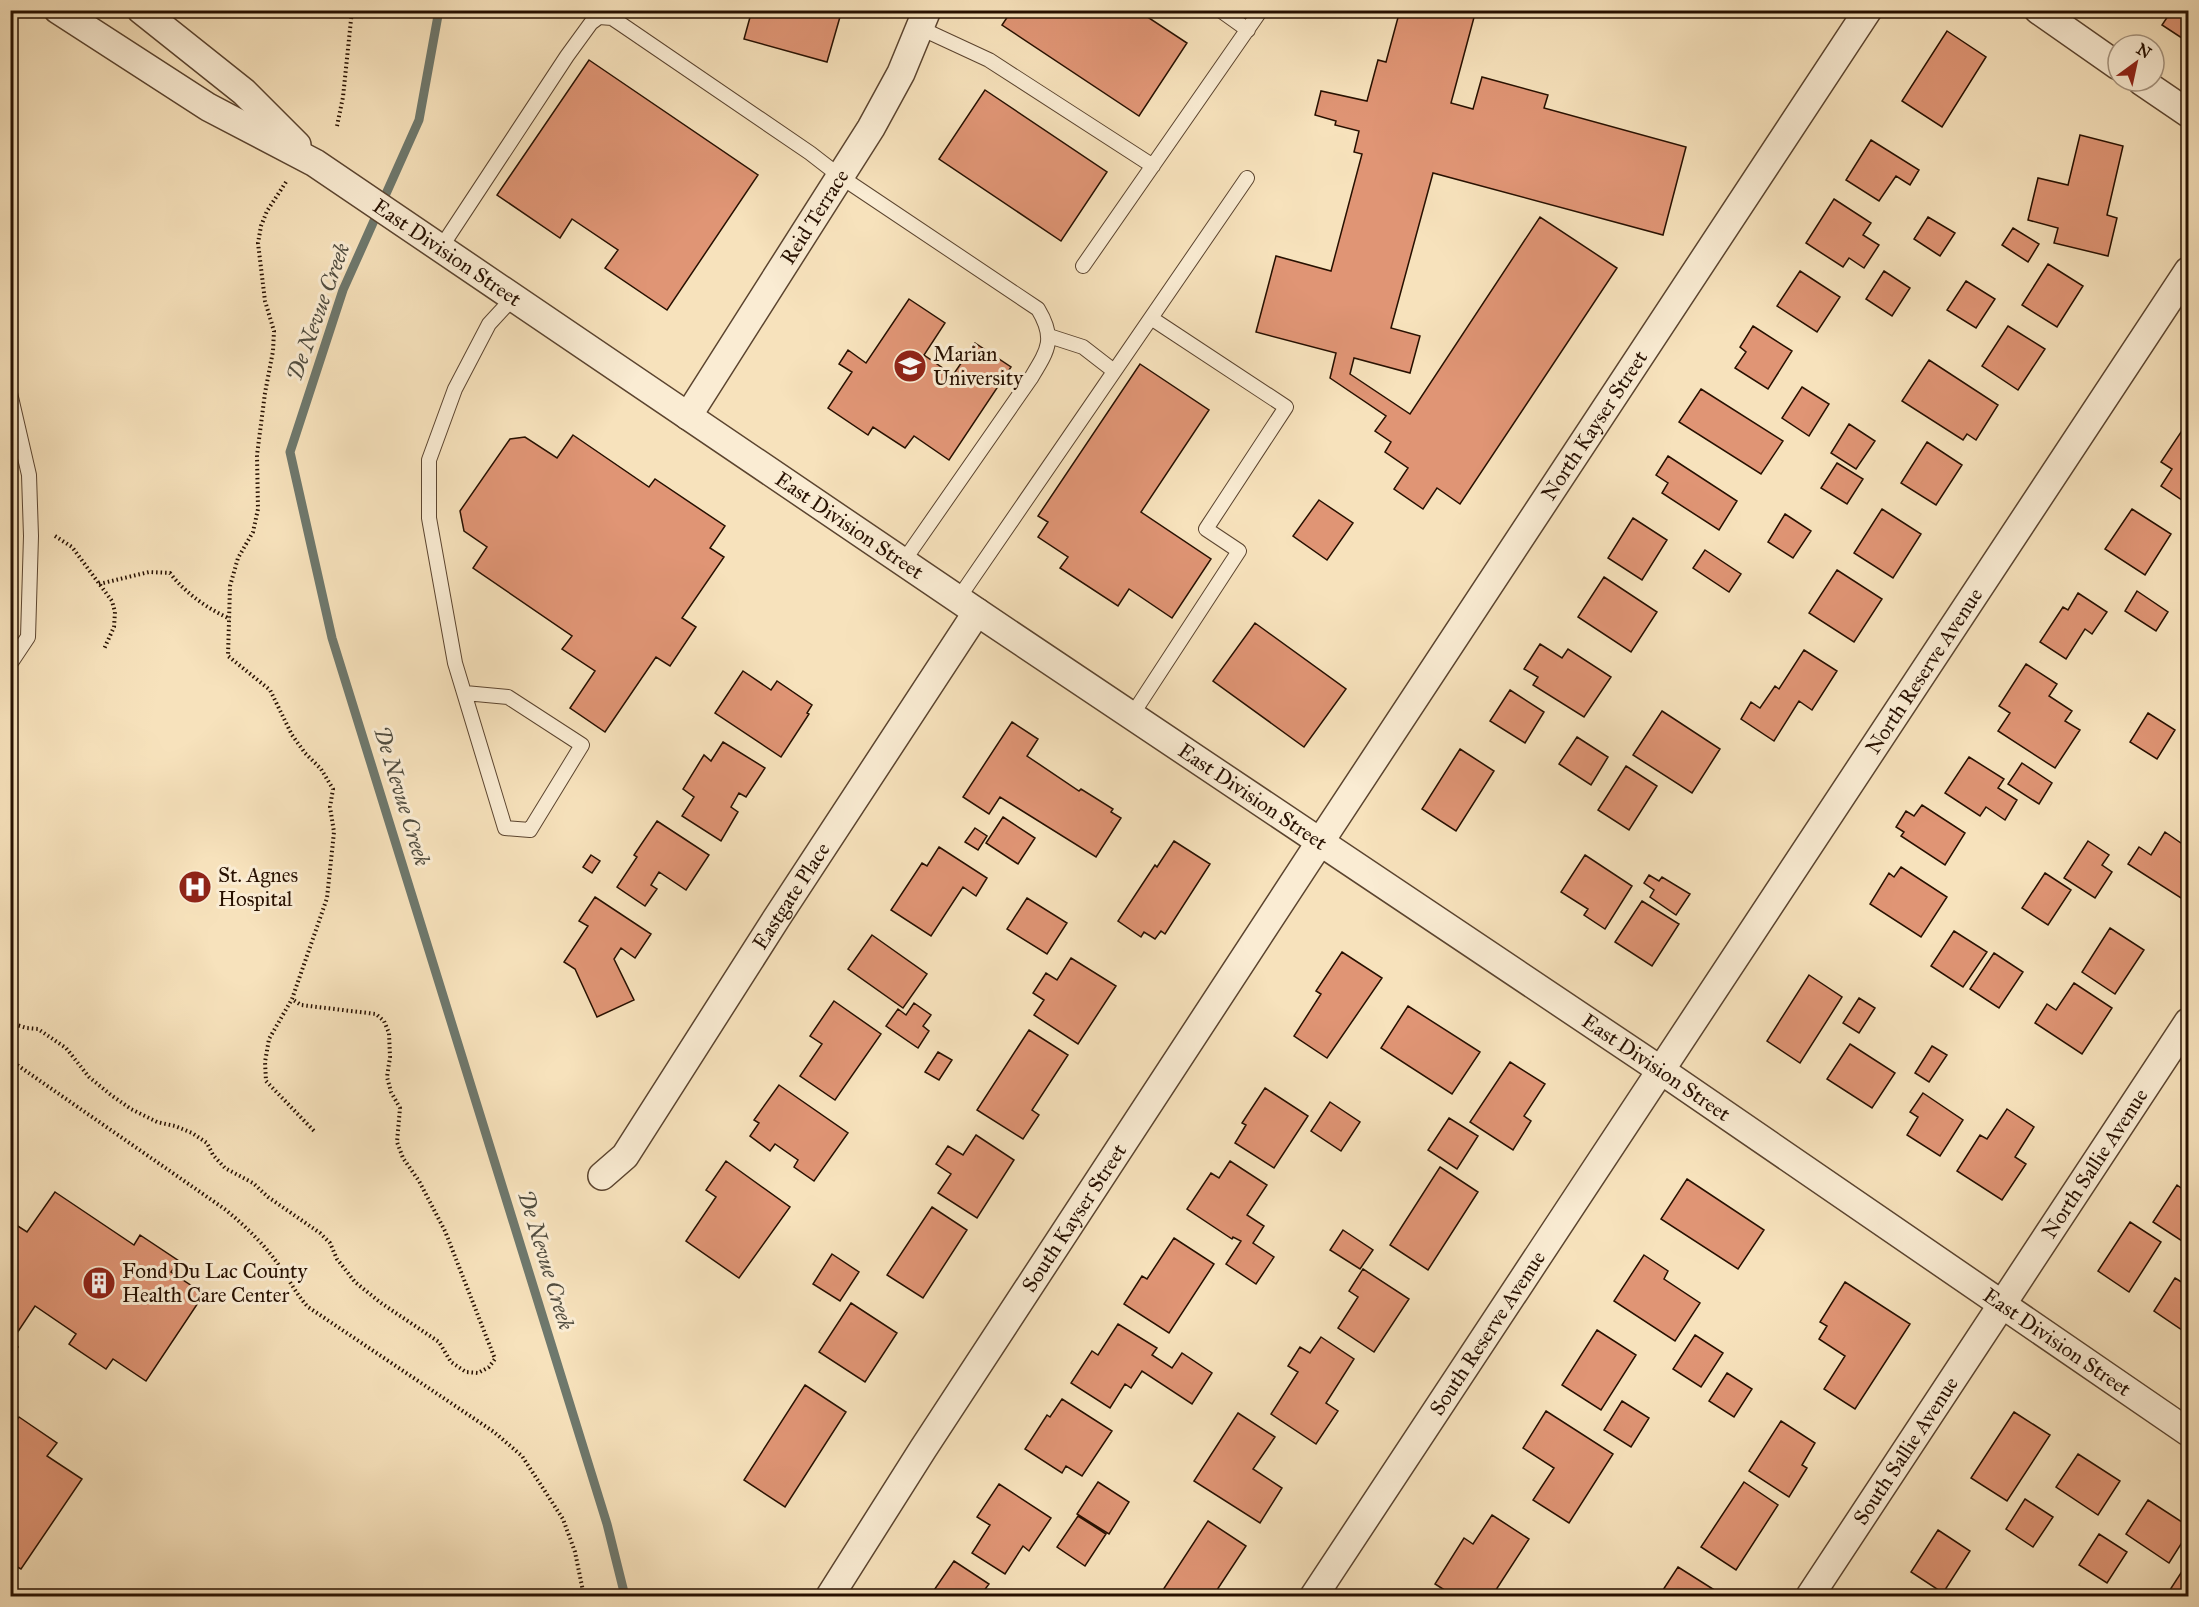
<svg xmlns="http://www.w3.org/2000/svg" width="2199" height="1607" viewBox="0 0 2199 1607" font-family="'IM FELL Great Primer',serif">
	<rect width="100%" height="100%" fill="#f7e2bc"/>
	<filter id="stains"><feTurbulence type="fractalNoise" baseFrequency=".00333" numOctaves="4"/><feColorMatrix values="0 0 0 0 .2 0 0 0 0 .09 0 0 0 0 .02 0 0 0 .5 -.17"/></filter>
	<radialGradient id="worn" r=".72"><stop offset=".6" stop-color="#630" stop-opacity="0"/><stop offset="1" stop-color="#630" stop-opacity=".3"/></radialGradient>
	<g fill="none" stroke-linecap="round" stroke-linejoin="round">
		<!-- stream -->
		<path stroke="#6e786d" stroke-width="9" d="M439,10L419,120L343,290L290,452L332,638L607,1524L625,1596"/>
	</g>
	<!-- building -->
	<path fill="#e09575" stroke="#271000" stroke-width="1.5" d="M752,10H842L827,62L744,39Z
		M1012,10H1137L1187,43L1139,116L1002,25Z
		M1400,10H1476L1451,103L1473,109L1482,77L1548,95L1544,108L1686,147L1663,235L1433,173L1391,328L1420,336L1410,373L1354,358L1350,374L1410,414L1540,217L1617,268L1460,504L1437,488L1423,509L1394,489L1408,468L1385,452L1391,442L1375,431L1386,416L1330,378L1336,353L1256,332L1276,256L1331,271L1362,154L1354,152L1359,131L1335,125L1336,121L1315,115L1321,91L1367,101L1378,60L1386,62Z
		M2172,10H2188V42L2162,25Z
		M1947,31L1986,57L1942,127L1902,101Z
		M589,60L758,175L667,310L605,268L618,250L572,219L560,238L497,195Z
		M985,90L1107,172L1061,241L939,159Z
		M2080,135L2123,146L2107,215L2117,218L2108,256L2054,243L2058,228L2028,220L2038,178L2068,185Z
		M1871,140L1919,170L1910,185L1896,176L1879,201L1846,180Z
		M1834,199L1871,223L1863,235L1879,245L1864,268L1849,258L1843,267L1806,243Z
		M1928,217L1955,233L1940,256L1914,239Z
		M2013,228L2039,244L2028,262L2002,245Z
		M2048,264L2083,286L2057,327L2022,305Z
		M1800,271L1840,297L1817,332L1777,306Z
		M1884,271L1910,288L1892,316L1866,299Z
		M1966,281L1995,299L1976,328L1947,310Z
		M909,299L945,323L924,355L953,375L975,343L1011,367L949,460L914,436L905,448L873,427L868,435L828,408L852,372L839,364L848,350L866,363Z
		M1753,326L1792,351L1768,389L1735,368L1746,352L1740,347Z
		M2008,326L2045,349L2018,390L1982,366Z
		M1929,360L1998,405L1976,440L1967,434L1963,440L1902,401Z
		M1140,364L1209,410L1141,512L1211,559L1172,618L1129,589L1118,606L1060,568L1068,557L1038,537L1048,522L1038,516Z
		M1802,387L1829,404L1809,436L1782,418Z
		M1701,389L1783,441L1761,474L1679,422Z
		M1849,424L1875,441L1856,469L1831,453Z
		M2181,432L2188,438V504L2161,486L2172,469L2161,462Z
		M573,435L649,487L655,479L725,526L710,548L724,557L682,618L696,627L670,666L656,657L605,732L570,708L595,671L562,649L572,636L473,568L487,547L464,531L460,511L510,439L525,437L557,458Z
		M1927,442L1962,465L1936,505L1901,483Z
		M1668,456L1737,501L1719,530L1662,493L1668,483L1656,475Z
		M1837,463L1863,479L1847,504L1821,488Z
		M1319,500L1353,523L1327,560L1293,536Z
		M1882,509L1921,534L1893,578L1854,553Z
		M2132,509L2171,534L2145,575L2105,549Z
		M1785,514L1811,531L1793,558L1768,542Z
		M1633,518L1667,540L1642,580L1608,558Z
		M1705,550L1741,574L1729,592L1693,568Z
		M1837,570L1882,599L1854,642L1809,613Z
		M1604,577L1657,612L1631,652L1578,617Z
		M2137,591L2168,612L2156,631L2125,611Z
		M2078,593L2107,612L2092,634L2085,629L2066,659L2040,642L2063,607L2068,610Z
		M1255,623L1346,689L1304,747L1213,681Z
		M1540,644L1562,658L1568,649L1611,677L1584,717L1533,685L1538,677L1524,669Z
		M1804,650L1837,671L1812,710L1799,701L1774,741L1741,719L1751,702L1760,708L1775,686L1779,689Z
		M2026,664L2057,684L2049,696L2072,711L2065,721L2080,730L2055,768L1998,731L2010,713L1999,706Z
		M743,671L771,690L777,681L812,705L807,713L809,714L781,757L715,713Z
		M1510,690L1544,712L1525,743L1490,721Z
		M1662,711L1720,749L1692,793L1633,755Z
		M2148,713L2175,730L2157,759L2130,742Z
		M1012,722L1038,739L1027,756L1079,791L1081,789L1113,809L1111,812L1121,818L1096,857L1000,797L989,814L963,797Z
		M1577,737L1608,757L1591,785L1559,764Z
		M723,742L765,768L746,797L739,793L731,807L738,812L721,841L682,816L694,797L683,789L704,755L711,761Z
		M1460,749L1494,771L1456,831L1422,809Z
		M1969,757L2004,779L1998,788L2017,800L2005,820L1986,807L1980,816L1945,793Z
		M2022,763L2052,783L2039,804L2008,784Z
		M1626,766L1657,786L1629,830L1598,810Z
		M1922,805L1965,833L1945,865L1901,836L1904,832L1896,827L1906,811L1914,816Z
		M1003,817L1035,838L1018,864L986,843Z
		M657,821L709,855L686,890L659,872L651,885L657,889L645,906L617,887L637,857L634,855Z
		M975,828L987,836L978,850L965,842Z
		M2165,832L2188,848V887L2181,898L2128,864L2139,847L2151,855Z
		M1174,841L1210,864L1165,934L1161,931L1155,939L1144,932L1141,937L1118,921L1155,865L1157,867Z
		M2088,841L2109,855L2102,865L2112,872L2095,898L2064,878Z
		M939,847L987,878L976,896L963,887L931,936L891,910L922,863L927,866Z
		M591,855L600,861L592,873L583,867Z
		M1585,855L1632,886L1605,929L1584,915L1588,909L1561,892Z
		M1901,867L1947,897L1921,937L1870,904L1889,873L1894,877Z
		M2045,873L2071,890L2048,925L2022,908Z
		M1649,875L1659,881L1662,877L1690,894L1676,915L1650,897L1654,890L1644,883Z
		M595,897L651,934L635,958L621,948L614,959L634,1000L597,1017L575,969L564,962L588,926L579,921Z
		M1027,898L1067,923L1047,954L1007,929Z
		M1642,901L1679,924L1652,966L1615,942Z
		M2110,928L2144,950L2115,994L2082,972Z
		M1954,931L1987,952L1963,987L1931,966Z
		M872,935L927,974L903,1008L848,969Z
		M1342,952L1382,978L1327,1058L1294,1036L1321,994L1316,991Z
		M1994,953L2023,972L1999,1008L1970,989Z
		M1071,958L1116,986L1078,1044L1034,1015L1044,1000L1033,993L1046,973L1057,980Z
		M1809,975L1842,997L1800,1063L1767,1041Z
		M2074,983L2112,1008L2082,1054L2035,1023L2047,1004L2056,1010Z
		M1859,998L1875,1008L1859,1033L1843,1023Z
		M834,1001L881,1034L835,1100L800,1076L822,1044L810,1036Z
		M914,1003L931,1015L923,1026L929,1031L918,1048L886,1026L898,1009L906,1015Z
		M1408,1006L1480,1052L1452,1094L1381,1048Z
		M1029,1030L1068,1055L1032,1110L1039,1115L1023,1139L977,1110Z
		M1850,1044L1895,1073L1872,1108L1827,1079Z
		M1932,1046L1947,1055L1929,1082L1915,1073Z
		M938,1052L952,1060L939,1080L925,1072Z
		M1510,1062L1545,1084L1524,1116L1531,1121L1513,1150L1470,1122Z
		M779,1085L848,1133L814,1181L794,1167L798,1160L775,1144L770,1151L750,1136L759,1123L754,1120Z
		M1265,1088L1308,1116L1274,1168L1235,1143L1246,1125L1242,1123Z
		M1923,1093L1963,1120L1940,1156L1907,1135L1918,1117L1910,1112Z
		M1330,1102L1360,1122L1341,1151L1311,1131Z
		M2007,1109L2034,1127L2015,1157L2026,1164L2002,1200L1957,1171L1980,1135L1987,1139Z
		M1449,1118L1478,1136L1457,1169L1428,1150Z
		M976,1135L1014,1160L977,1218L938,1193L951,1174L936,1164L948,1146L963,1155Z
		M726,1161L790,1207L739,1278L686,1241L716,1197L706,1190Z
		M1230,1161L1267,1185L1247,1215L1264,1226L1253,1243L1274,1257L1256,1284L1226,1264L1241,1241L1233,1237L1232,1239L1187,1209L1211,1173L1219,1178Z
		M1440,1167L1478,1192L1428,1270L1390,1245Z
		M1687,1179L1764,1230L1738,1269L1661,1219Z
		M2177,1185L2188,1193V1238L2185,1243L2153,1222Z
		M55,1192L134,1245L140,1235L179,1261L171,1272L204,1294L146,1381L113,1359L106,1369L69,1344L76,1334L35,1306L11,1342L18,1347L10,1359V1221L27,1232Z
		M932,1207L967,1230L923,1298L887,1275Z
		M2130,1222L2161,1242L2129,1292L2098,1271Z
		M1343,1230L1373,1250L1360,1269L1330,1250Z
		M1174,1238L1214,1264L1169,1333L1124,1304L1142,1276L1147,1279Z
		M832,1254L859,1272L840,1301L813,1284Z
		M1644,1255L1668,1271L1664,1279L1700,1303L1675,1341L1614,1301Z
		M1363,1269L1409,1299L1374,1352L1338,1328L1358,1297L1349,1291Z
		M2175,1278L2188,1286V1334L2154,1311Z
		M1845,1282L1910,1324L1855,1409L1824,1389L1845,1356L1819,1339L1827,1326L1820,1322Z
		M851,1303L897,1333L865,1382L819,1352Z
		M1118,1324L1157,1348L1152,1355L1172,1368L1182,1353L1212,1373L1192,1404L1142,1371L1131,1388L1125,1384L1110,1408L1071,1383L1092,1351L1098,1355Z
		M1597,1330L1636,1355L1601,1410L1562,1385Z
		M1695,1335L1723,1353L1701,1387L1673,1369Z
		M1321,1337L1354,1359L1326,1403L1338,1411L1316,1444L1271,1414L1298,1372L1288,1366L1300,1347L1310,1353Z
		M1727,1373L1752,1389L1734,1417L1709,1401Z
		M805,1385L846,1412L785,1507L744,1480Z
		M1062,1399L1112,1431L1082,1476L1066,1466L1062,1473L1025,1449L1047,1415L1050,1417Z
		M1622,1401L1649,1418L1631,1447L1604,1430Z
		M1546,1411L1613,1454L1569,1523L1533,1500L1554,1468L1523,1448Z
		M2014,1412L2050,1435L2007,1501L1971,1478Z
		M1238,1413L1275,1437L1253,1469L1282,1488L1260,1523L1194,1481Z
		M19,1417L57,1443L47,1456L82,1479L21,1569L10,1563V1429Z
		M1781,1421L1815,1443L1802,1465L1807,1468L1789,1497L1749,1471Z
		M2078,1454L2120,1481L2098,1515L2056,1487Z
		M1098,1482L1129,1502L1109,1534L1077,1514Z
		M1744,1482L1778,1505L1736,1570L1701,1547Z
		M999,1484L1051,1518L1029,1551L1023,1546L1005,1574L972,1553L990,1525L977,1517Z
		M2025,1499L2053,1517L2033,1547L2006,1529Z
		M2148,1500L2188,1526V1533L2169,1563L2126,1534Z
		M1492,1515L1529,1539L1492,1596H1454L1435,1584L1464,1538L1473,1544Z
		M1078,1516L1106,1534L1085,1566L1057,1547Z
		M1208,1521L1246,1546L1213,1596H1159Z
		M1938,1530L1970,1551L1943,1593L1911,1572Z
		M2099,1534L2127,1552L2107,1583L2079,1565Z
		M954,1561L989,1584L980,1596H930Z
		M2188,1562V1596H2166Z
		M1678,1567L1724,1596H1659Z"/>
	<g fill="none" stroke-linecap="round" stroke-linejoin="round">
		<defs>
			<path id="lane" d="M1220,10L1248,30
				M920,28L989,60L1153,166
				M440,249L567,56L591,23L599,17L612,18L621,24L810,153L841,177L1038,309C1056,339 1048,350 1031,378L903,562
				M1083,266L1261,10
				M1049,336L1083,347L1114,371
				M10,393L29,475L31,536L28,637L10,664
				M958,599L1247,178
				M465,693L508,697L582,745L530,830L505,828L455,663L429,518V460L455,389L489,324L513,298
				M1132,715L1239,551L1206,529L1286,407L1151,318"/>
			<g id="street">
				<path id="s1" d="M58,10L208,107L315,163L977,612L1662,1071L2188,1432"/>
				<path d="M141,10L244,92L297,145"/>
				<path d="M2038,10L2118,66"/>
				<path d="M2141,81L2188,113"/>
				<path id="s2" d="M688,416L871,128L901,73L927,10"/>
				<path id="s3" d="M602,1176L625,1156L776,919L977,612"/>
				<path id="s4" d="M830,1596L923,1449L1320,842L1868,10"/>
				<path id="s5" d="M1314,1596L2188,271"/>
				<path id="s6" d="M1810,1596L2188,1022"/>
			</g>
		</defs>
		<!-- lane casing -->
		<use href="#lane" stroke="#5b442f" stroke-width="16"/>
		<!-- street casing -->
		<use href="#street" stroke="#5b442f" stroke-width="30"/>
		<!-- path -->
		<path stroke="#271000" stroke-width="4" stroke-dasharray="1.5 3" stroke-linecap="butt" d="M337,126L343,97L352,10
			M286,182L267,211L261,226L258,243L265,301L274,331L273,351L265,393L257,455L258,509L253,532L238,558L230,586L228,656L270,690L292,735L305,753L321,769L333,789L330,807L334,832L327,898L292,999L269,1039L265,1062L266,1081L314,1131
			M55,536L72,547L112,601L115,612L114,627L104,649
			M99,584L149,572L170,573C186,594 207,608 230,619
			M10,1023L27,1028L38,1029L66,1048L89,1077L111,1095L131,1109L157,1122L175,1126L192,1133L207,1143L213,1155L225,1168L253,1183L268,1197L320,1233L330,1243L337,1259L355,1282L381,1303L439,1342L451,1362L466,1372L478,1373L489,1367L495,1359L445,1231L419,1181L403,1158L397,1142L400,1108L391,1092L387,1077L390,1057L389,1033L384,1021L376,1014L301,1005L292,999
			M10,1060L226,1210C246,1227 263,1243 278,1264C289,1279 296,1294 308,1307L494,1432L522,1456L563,1519L575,1552L584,1596"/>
		<!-- lane -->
		<use href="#lane" stroke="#faecd3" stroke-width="14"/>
		<!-- street -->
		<use href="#street" stroke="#faecd3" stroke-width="27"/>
	</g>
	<!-- icons -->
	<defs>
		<symbol id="university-disc" viewBox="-11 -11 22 22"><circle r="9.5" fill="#8f2418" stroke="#faecd3"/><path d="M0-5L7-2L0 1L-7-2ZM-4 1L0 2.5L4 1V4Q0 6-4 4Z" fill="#fff"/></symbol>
		<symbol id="hospital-disc" viewBox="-11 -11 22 22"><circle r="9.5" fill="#8f2418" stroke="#faecd3"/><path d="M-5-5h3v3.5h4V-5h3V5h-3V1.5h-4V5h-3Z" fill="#fff"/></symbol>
		<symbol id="building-disc" viewBox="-11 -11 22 22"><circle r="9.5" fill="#8f2418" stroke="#faecd3"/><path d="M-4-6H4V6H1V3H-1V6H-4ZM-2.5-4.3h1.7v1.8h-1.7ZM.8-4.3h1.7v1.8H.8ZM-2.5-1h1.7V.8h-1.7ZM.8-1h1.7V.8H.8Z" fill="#fff"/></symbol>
	</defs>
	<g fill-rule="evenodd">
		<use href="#university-disc" x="891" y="347" width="38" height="38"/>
		<use href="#hospital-disc" x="176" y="868" width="38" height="38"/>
		<use href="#building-disc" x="80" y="1264" width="38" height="38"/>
	</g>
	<g text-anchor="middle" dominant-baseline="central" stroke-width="6" stroke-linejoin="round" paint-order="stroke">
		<!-- street labels -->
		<g font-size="21" fill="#271000" stroke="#faecd3">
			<text stroke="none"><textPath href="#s2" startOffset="236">Reid Terrace</textPath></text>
			<text stroke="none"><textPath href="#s1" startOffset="459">East Division Street</textPath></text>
			<text stroke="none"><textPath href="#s4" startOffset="1398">North Kayser Street</textPath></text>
			<text stroke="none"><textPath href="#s1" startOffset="945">East Division Street</textPath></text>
			<text stroke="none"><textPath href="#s5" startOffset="1108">North Reserve Avenue</textPath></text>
			<text stroke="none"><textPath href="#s1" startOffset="1431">East Division Street</textPath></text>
			<text stroke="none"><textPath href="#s3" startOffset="339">Eastgate Place</textPath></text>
			<text stroke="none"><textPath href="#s1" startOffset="1917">East Division Street</textPath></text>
			<text stroke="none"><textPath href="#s6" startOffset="518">North Sallie Avenue</textPath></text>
			<text stroke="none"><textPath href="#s4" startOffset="450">South Kayser Street</textPath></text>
			<text stroke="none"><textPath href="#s5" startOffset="315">South Reserve Avenue</textPath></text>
			<text stroke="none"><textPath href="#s1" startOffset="2403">East Division Street</textPath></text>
			<text stroke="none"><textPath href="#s6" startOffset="174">South Sallie Avenue</textPath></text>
		</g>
		<!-- poi labels -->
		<g font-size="21" fill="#271000" stroke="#faecd3" text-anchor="start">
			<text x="933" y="354">Marian<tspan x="933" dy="24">University</tspan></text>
			<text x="218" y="875">St. Agnes<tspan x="218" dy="24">Hospital</tspan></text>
			<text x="122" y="1271">Fond Du Lac County<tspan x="122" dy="24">Health Care Center</tspan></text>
		</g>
		<!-- water labels -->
		<g font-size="22" font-style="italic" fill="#514d40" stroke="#faecd3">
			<text transform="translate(318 312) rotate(-70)">De Nevue Creek</text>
			<text transform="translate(402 796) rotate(73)">De Nevue Creek</text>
			<text transform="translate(546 1260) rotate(73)">De Nevue Creek</text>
		</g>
	</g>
	<!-- margin -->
	<rect width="2199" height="1607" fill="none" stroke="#f7e2bc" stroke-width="36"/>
	<rect x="12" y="12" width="2175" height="1583" fill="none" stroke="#271000" stroke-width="3"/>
	<rect x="18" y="18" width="2163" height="1571" fill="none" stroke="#271000" stroke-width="1.5"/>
	<!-- north arrow -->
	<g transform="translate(2136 63) rotate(33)"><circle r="28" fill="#faecd3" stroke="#a6947f" stroke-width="1.5"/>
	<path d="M0-4.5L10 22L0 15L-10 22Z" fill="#8f2418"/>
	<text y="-9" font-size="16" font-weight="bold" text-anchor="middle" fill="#271000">N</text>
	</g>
	<rect width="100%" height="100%" filter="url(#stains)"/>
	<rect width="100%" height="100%" fill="url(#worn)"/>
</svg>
